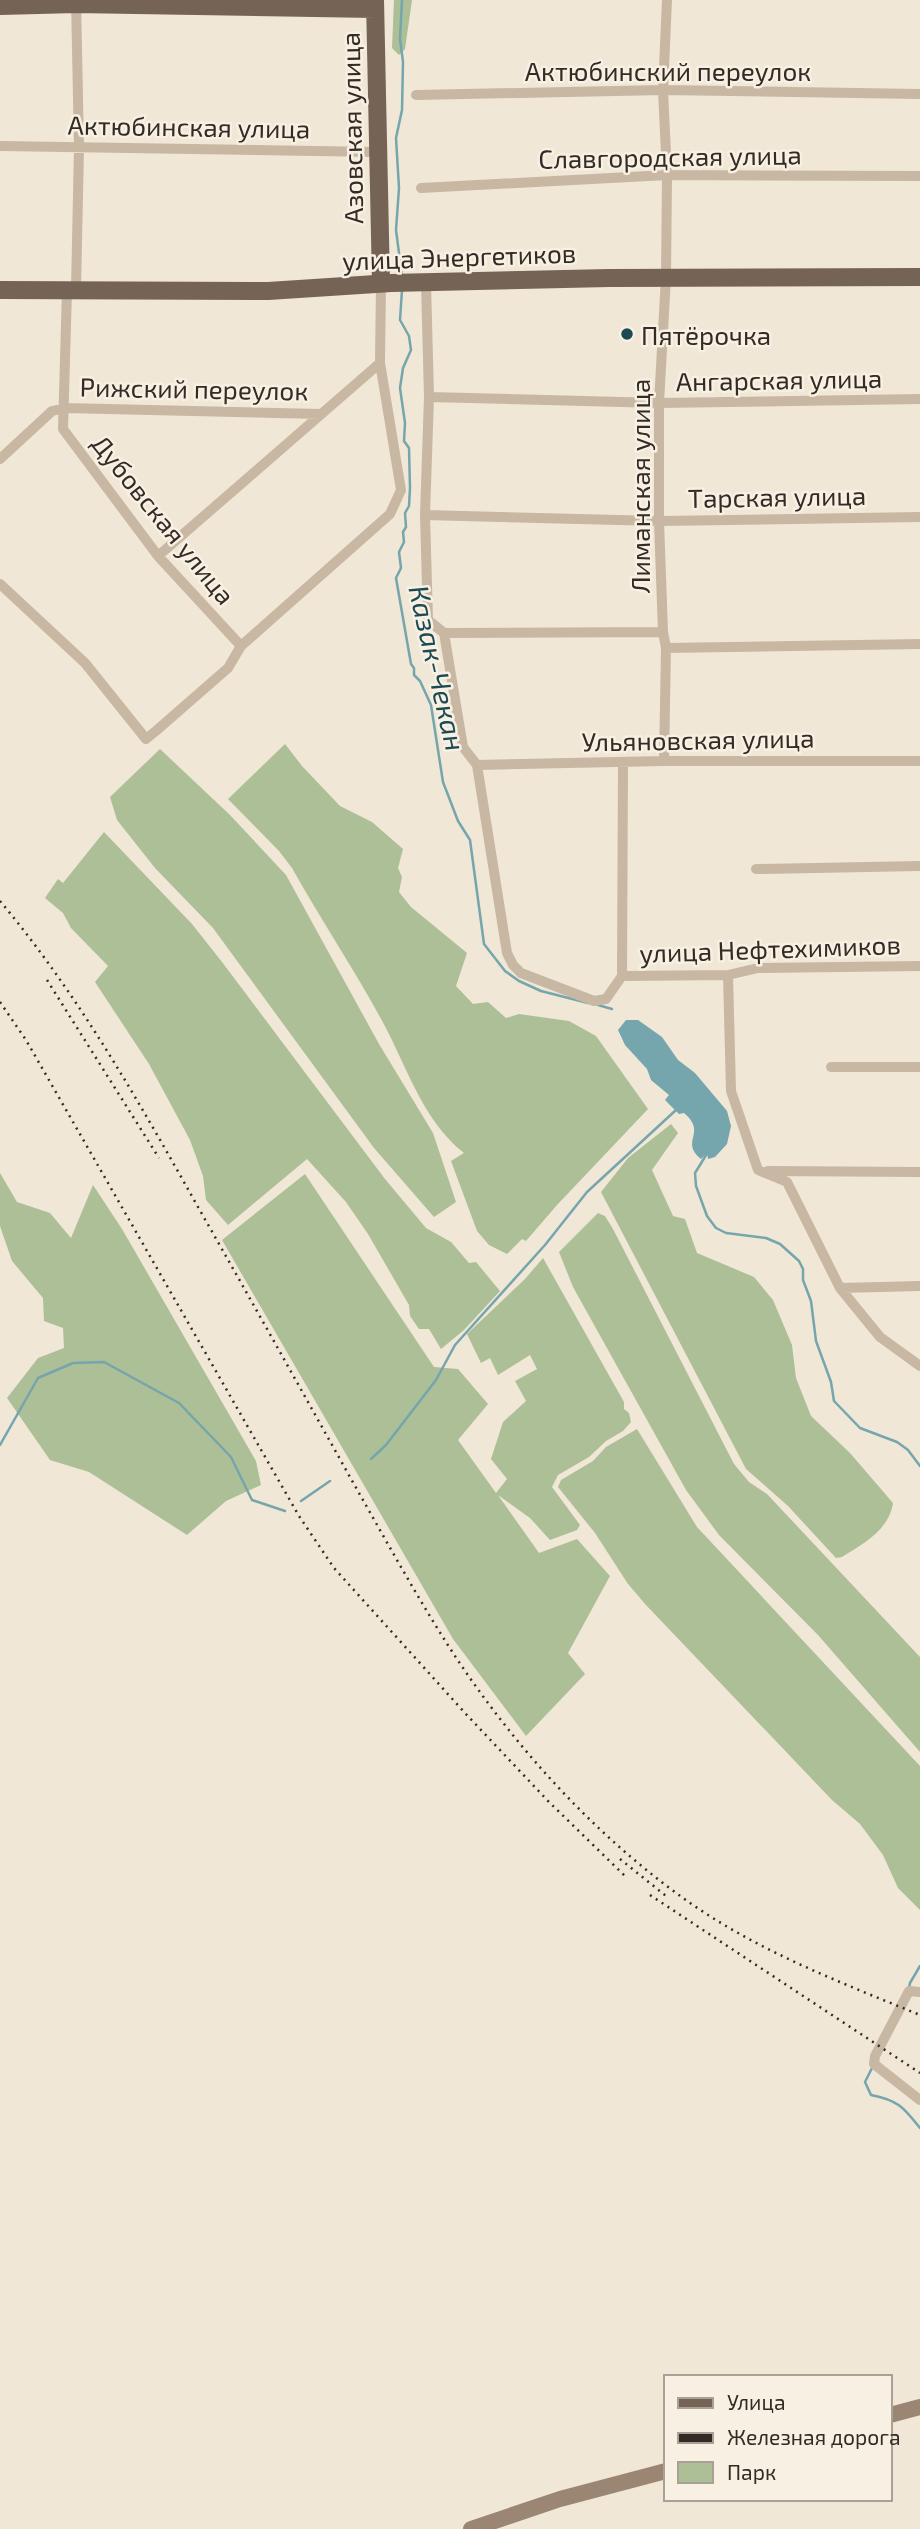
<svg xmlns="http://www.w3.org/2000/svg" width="920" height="2529" viewBox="0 0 920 2529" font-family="'Exo 2',sans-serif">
	<rect width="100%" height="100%" fill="#f0e7d6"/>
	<!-- green -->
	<path fill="#adbf97" d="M394,0H412L405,49L399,55L392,48Z
		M285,744L302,766L340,806L372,822L403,849L398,868L402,877L399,892L411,907L467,953L456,986L473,1004L488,1002L506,1018L519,1014L569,1021L596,1036L648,1109L557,1205L526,1241L522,1239L507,1254L489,1245L477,1231L451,1161L464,1153C421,1119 406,1063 380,1017C352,966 320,918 292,868L279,851L228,799Z
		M160,749L230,815L286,875L379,1044L433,1133L456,1202L434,1217L374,1148L213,928L155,868L117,820L110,797Z
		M104,832L192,924L222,962L385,1179L426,1228L451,1242L469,1263L476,1262L500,1291L464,1330L441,1349L429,1329H419L410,1316L409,1305L368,1234L346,1202L307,1159L228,1225L206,1200L203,1176L190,1140L149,1064L95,982L108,966L71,928L63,913L45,898L58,879L63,883Z
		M671,1124L678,1133L652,1170L673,1216L685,1219L697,1253L754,1277L773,1300L792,1345L796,1378L811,1416L850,1453L893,1503C889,1530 863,1544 842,1557L836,1558L788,1506L746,1469L601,1192L628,1158Z
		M0,1173L17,1202L50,1213L71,1238L93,1185L122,1229L256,1461L261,1485L226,1501L187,1535L89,1472L50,1460L7,1398L38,1358L64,1348L63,1328L44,1321L43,1298L12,1261L0,1226Z
		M305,1174L434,1367L458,1369L488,1404L458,1440L496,1493L507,1479L491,1459L503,1422L526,1401L515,1381L537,1369L530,1355L498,1375L490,1358L481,1363L467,1334L525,1279L543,1258L624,1402V1409L629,1413L631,1422L623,1431L606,1441L589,1457L558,1475L552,1487L580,1525L577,1530L550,1540L530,1518L498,1495L539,1553L577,1539L610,1576L568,1653L585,1674L526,1736L453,1639L222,1240Z
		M598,1213L605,1216L613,1229L734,1464L749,1482L767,1494L920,1657V1752L818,1635L719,1535L686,1490L573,1287L559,1252Z
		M637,1429L697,1527L920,1766V1910L898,1888L883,1855L860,1824L832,1800L646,1605L628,1584L595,1533L558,1487L561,1480L593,1461L606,1447Z"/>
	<!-- water -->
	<path fill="#75a5ad" d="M626,1020H638L662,1037L678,1060L695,1073L727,1111L731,1126L727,1144L715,1157L708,1159L707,1153L701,1159C679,1141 708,1133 684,1113L679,1114L665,1100L669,1095L651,1080L647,1069L625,1045L618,1030Z"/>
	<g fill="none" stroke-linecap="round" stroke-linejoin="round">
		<!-- stream -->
		<path stroke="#75a5ad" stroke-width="2.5" d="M402,276L396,230L399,188L396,138L402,110L403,62L400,39L402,0
			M402,290L400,320L409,336L411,350L403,368L400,388L405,423L404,441L409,448L410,488L409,506L405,513L406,527L403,532L404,542L399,552L401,568L396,578L411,664L414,668V675L420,681L431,705L443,782L458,821L470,840L484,944L505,971L519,981L541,991L588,1003
			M598,1005L612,1009
			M708,1152L695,1173L696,1186L707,1216L716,1228L726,1233L766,1238L780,1244L799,1261L803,1269V1280L811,1301L816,1341L831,1382L834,1401L860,1428L897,1442L908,1450L920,1466
			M0,1445L38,1378L73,1363L104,1362L179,1403L231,1457L252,1500L285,1511
			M371,1459L386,1445L436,1380L455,1345L545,1245L587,1192L676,1110
			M301,1501L330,1481
			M909,1988L910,1983L920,1966
			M873,2066L865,2082L871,2095C898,2100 904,2108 920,2128"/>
		<!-- street -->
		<path stroke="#c8b7a2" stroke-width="10" d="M416,95L663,90L920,94
			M0,146L377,152
			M421,188L667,175L920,176
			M426,283L429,397L425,515L428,620L444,633L463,747L477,765L507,953L513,965L521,973L594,1001L606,999L622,976
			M67,290L63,429L158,556L241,646
			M76,290L79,147L76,0
			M429,397L659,403L920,399
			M0,459L52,411L65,408L321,414
			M425,515L659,521L920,517
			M158,556L380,363
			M0,584L85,663L146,739L157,730L228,668L241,646L390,514L401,490L380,363L381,283
			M444,633L663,632
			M666,648L920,644
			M664,761L666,648L663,632L659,521V403L666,277L667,175L663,90L667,0
			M477,765L664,761H920
			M756,869L920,866
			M728,975L731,1091L758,1170L787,1182L840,1288L880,1337L920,1366
			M622,976L728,975L758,968L920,966
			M622,976L623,762
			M831,1067H920
			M768,1171L920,1172
			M840,1288L920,1286
			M920,1992L909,1991L875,2056L874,2064L920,2100"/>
		<!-- secondary -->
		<path stroke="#9b8674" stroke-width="16" d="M890,2415L920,2407
			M471,2529L560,2499L666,2471"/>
		<!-- primary -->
		<path stroke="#756355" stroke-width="18" d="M375,0L381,283
			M0,6L76,4L375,9
			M0,290L268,291L391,283L609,278L920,277"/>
		<!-- rail -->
		<path stroke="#332b25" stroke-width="2.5" stroke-dasharray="2 5" stroke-linecap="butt" d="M0,901C78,994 139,1102 198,1207C251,1300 303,1393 355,1486C387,1542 418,1599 453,1653C516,1749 598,1839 693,1905C763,1953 842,1983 920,2015
			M47,980L159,1158
			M0,1002L26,1040L299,1516L334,1568L465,1713L549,1802L625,1876
			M620,1859L666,1896
			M650,1895L920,2073"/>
	</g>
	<!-- markers -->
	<circle fill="#1b4a53" stroke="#f8f0e2" stroke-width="2.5" cx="627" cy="334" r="7"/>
	<g text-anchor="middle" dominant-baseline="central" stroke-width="5" stroke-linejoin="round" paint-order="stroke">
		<!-- street labels -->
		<g font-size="26" fill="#332b25" stroke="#f8f0e2">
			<text x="668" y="70">Актюбинский переулок</text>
			<text transform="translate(189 126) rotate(1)">Актюбинская улица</text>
			<text transform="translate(351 128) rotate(-91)">Азовская улица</text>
			<text transform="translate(670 156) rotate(-1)">Славгородская улица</text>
			<text transform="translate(459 256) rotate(-2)">улица Энергетиков</text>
			<text transform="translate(779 379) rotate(-1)">Ангарская улица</text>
			<text transform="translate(194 388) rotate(1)">Рижский переулок</text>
			<text transform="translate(639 486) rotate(-90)">Лиманская улица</text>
			<text transform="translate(777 496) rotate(-1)">Тарская улица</text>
			<text transform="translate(164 519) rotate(51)">Дубовская улица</text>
			<text transform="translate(698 739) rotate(-1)">Ульяновская улица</text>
			<text transform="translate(770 948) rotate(-2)">улица Нефтехимиков</text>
		</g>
		<!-- poi labels -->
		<g font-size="26" fill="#332b25" stroke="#f8f0e2" text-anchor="start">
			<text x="641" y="334">Пятёрочка</text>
		</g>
		<!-- water labels -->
		<g font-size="28" font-style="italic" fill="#1b4a53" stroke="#f8f0e2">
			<text transform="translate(438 668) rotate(77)">Казак-Чекан</text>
		</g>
	</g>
	<!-- legend -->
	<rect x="664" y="2375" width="228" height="126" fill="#f8f0e2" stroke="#a9a196" stroke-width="2"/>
	<rect x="678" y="2398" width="35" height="10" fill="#756355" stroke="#a9a196" stroke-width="2"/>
	<text x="727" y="2410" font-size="21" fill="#332b25">Улица</text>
	<rect x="678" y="2433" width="35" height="10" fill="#332b25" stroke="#a9a196" stroke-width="2"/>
	<text x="727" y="2445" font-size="21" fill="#332b25">Железная дорога</text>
	<rect x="678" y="2462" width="35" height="21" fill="#adbf97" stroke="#a9a196" stroke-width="2"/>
	<text x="727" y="2480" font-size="21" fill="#332b25">Парк</text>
</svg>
